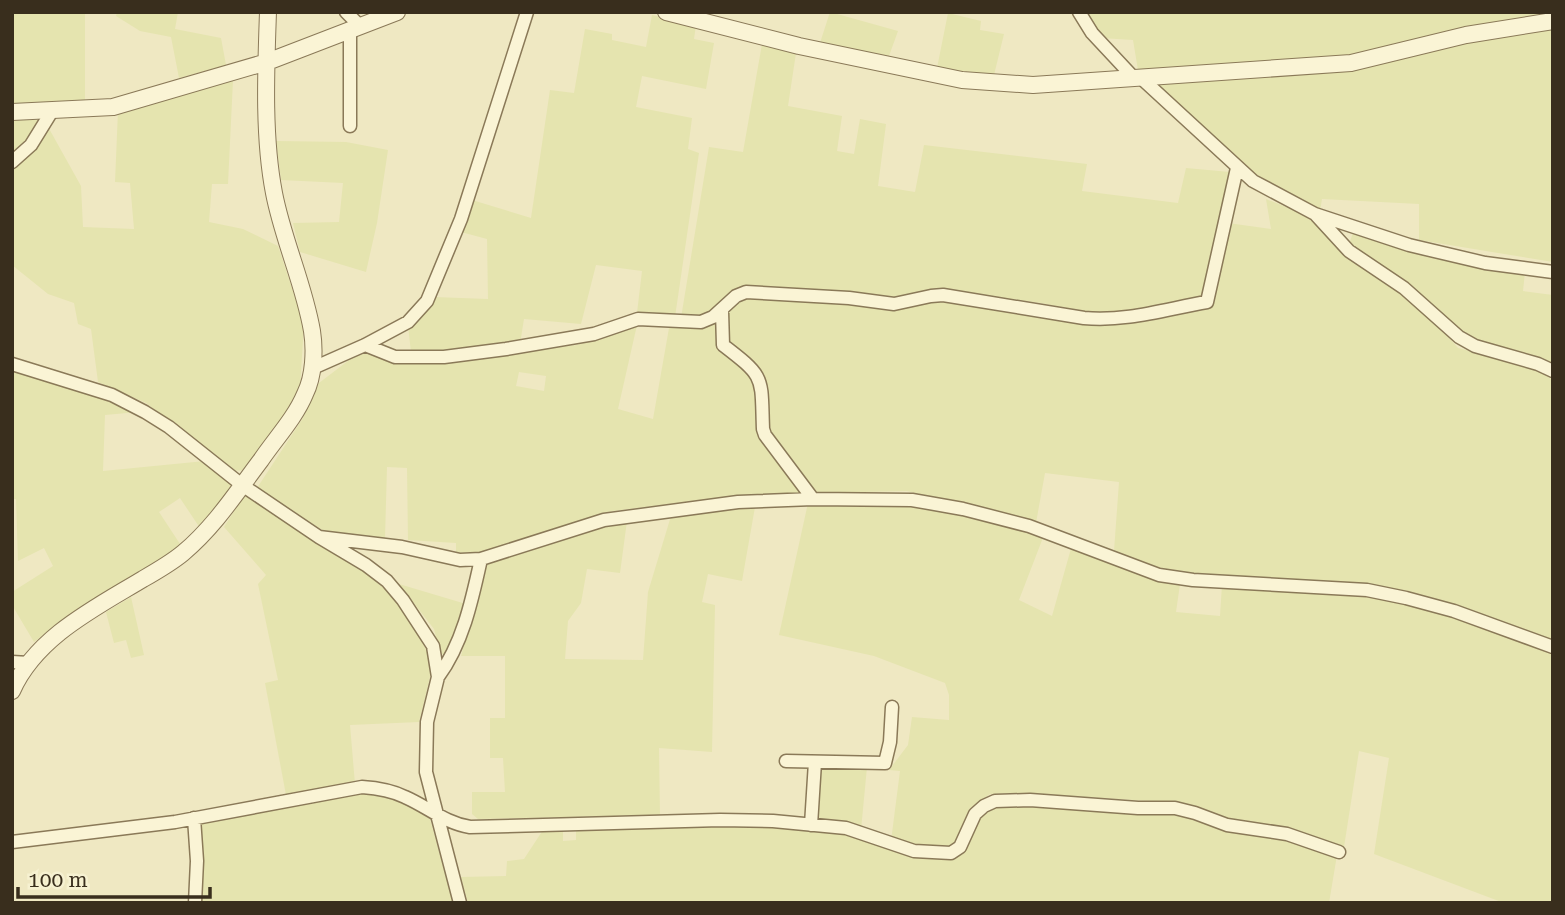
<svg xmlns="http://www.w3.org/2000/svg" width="1565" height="915" viewBox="0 0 1565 915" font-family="'Roboto Serif',serif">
	<rect width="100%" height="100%" fill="#efe8c2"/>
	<!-- farmland -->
	<path fill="#e5e4af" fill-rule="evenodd" d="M12,12H85V103L12,106Z
		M117,12H178L175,29L221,38L226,65L179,78L171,37L140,31L116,16Z
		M830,12L898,31L889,56L820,43Z
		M1085,12H1553V13L1492,23L1351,56L1138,70L1133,40L1101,38Z
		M948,13L981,21L980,30L1004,34L994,75L937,68Z
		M652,15L696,25L694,39L714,43L706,89L642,76L636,107L692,118L688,149L699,153L675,317L637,313L642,271L596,265L581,324L524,319L520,344L446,352H411L408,326L434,297L488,299L487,239L461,232L472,200L531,218L550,90L574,93L585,29L612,34V40L646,47Z
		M1553,29V262L1419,240V204L1322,199L1320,211L1257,175L1154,83Z
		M762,44L796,53L788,106L842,116L837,151L854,154L860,119L886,124L878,186L915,192L924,145L1087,164L1082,191L1178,203L1186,168L1230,172L1202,298L1106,316L1041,303L947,291L895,300L754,287L701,317L681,318L709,147L743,152Z
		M233,80L228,184H212L209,222L243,229L278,246L304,324L300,388L282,419L247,470L232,471L146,403L98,382L91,329L78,324L74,303L48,294L12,265V167L47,125L81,186L83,227L134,229L130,183L115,182L118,111Z
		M12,119H41L25,141L12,154Z
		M276,141L346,142L388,150L377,223L366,272L300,252L293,223L339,222L343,183L281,180Z
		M1266,199L1311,217L1428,314L1458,348L1534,367L1553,380V641L1459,606L1404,591L1344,582L1172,572L1114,551L1119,482L1045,473L1036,523L907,491L815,493L768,432L766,381L762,374L725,344L726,314L740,296L942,299L1104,324L1208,305L1228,223L1271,229Z
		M1353,233L1525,272L1523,291L1553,295V368L1469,339L1349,244Z
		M718,321L719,348L747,369L757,386L758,434L804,494L745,495L613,511L483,552L456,553V543L408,540L407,468L387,467L385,538L324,531L257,488L303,418L315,386L361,351L377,357L413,360L489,356L577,345L637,325L618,409L653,419L669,328L700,326ZM519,372L546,376L544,391L516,386Z
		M12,368L110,400L138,412L105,415L103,471L205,461L234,486L200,528L180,498L159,512L182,547L69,615L34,642L12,605V592L53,566L44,548L18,561L16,499H12Z
		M245,494L361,569L386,590L410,617L428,654L431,673L419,722L350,725L355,784L286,795L265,683L278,680L258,584L266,575L224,527Z
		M808,503L913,504L957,511L1044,535L1019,600L1052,616L1072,545L1180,584L1176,612L1220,616L1222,585L1368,593L1445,615L1553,652V903H1504L1374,854L1389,758L1359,751L1344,847L1284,826L1226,820L1183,803L1019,793L990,794L970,808L962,833L953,846L912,845L891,841L900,771L889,770L908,745L912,717L949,720V695L945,683L874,656L779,635Z
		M732,507H755L742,581L708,574L702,602L715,605L712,752L659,748L660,815L478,819L472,814V792H505L503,758H490V718H505V656H461L485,562L606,524L627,521L620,573L587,569L581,603L568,621L565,659L643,660L648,592L671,516Z
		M399,584L466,604L447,657L440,653L434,629Z
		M131,597L144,655L131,658L126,640L114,643L106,612Z
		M818,766L867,767L861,830L816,822Z
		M363,792L397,798L430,819L453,903H200L199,821Z
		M995,805H1036L1141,815L1173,813L1222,830L1286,840L1337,855L1329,903H468L461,877L506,876L507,861L524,859L543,830L563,828V841L576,840V827L713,824L844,831L911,854L952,860L963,854L979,815Z"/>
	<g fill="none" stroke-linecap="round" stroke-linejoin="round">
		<defs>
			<path id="minor" d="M346,12L360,26
				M1079,12L1092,33L1134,78
				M1140,77L1253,181L1315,214L1349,251L1404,288L1459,337L1475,346L1538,364L1553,371
				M350,126V30
				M12,162L31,145L52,111
				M1315,214L1409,245L1485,263L1553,272
				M722,311L723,345C766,378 761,376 763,429L765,435L813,499
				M365,345L395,357H444L506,349L594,334L638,319L701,322L713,317L736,296L746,292L849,298L894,304L931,296L943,295L1084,318C1126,322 1166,309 1207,302L1237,168
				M12,364L112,395L145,412L169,427L242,485L319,537L366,565L387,581L403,600L433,646L438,677L427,722L426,772L460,903
				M313,368L365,345L408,322L427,301L461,219L527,12
				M319,537L402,547L460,560L481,559L604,520L738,502L813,499L912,500L963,509L1029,526L1159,575L1193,580L1367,590L1406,598L1454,611L1553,647
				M12,662L29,663
				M438,677C463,643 472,600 481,559
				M786,761L885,763L890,742L892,707
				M194,818L197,861L195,903
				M811,825L815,762
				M12,842L175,822L362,787C377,788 391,790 405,797C428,807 445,823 470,827L720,820L773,821L846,828L914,851L951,853L960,847L975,814L984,806L995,801L1030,800L1138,808H1175L1195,813L1227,825L1287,834L1339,852"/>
			<path id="tertiary" d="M666,12L799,46L962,80L1033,85L1351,63L1466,35L1553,21
				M12,112L113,107L267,62L397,12
				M12,691C36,637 95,608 143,579C157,571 171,563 183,553C215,526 236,493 261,460C276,438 295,418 305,394C314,376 315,350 312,331C304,284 283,240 274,193C263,136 266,70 268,12"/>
		</defs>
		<!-- minor casing -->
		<use href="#minor" stroke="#8a7958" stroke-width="15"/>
		<!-- tertiary casing -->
		<use href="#tertiary" stroke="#8a7958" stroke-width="18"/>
		<!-- minor -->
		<use href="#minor" stroke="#faf4d5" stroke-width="12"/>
		<!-- tertiary -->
		<use href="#tertiary" stroke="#faf4d5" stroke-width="16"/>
	</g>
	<!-- border -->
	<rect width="1565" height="915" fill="none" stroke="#392e1d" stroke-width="28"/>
	<!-- scale -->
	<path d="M18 887v10h192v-10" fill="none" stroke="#392e1d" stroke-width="3.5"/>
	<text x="28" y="887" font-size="21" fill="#392e1d" stroke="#f6f1d1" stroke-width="5" paint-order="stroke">100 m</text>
</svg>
